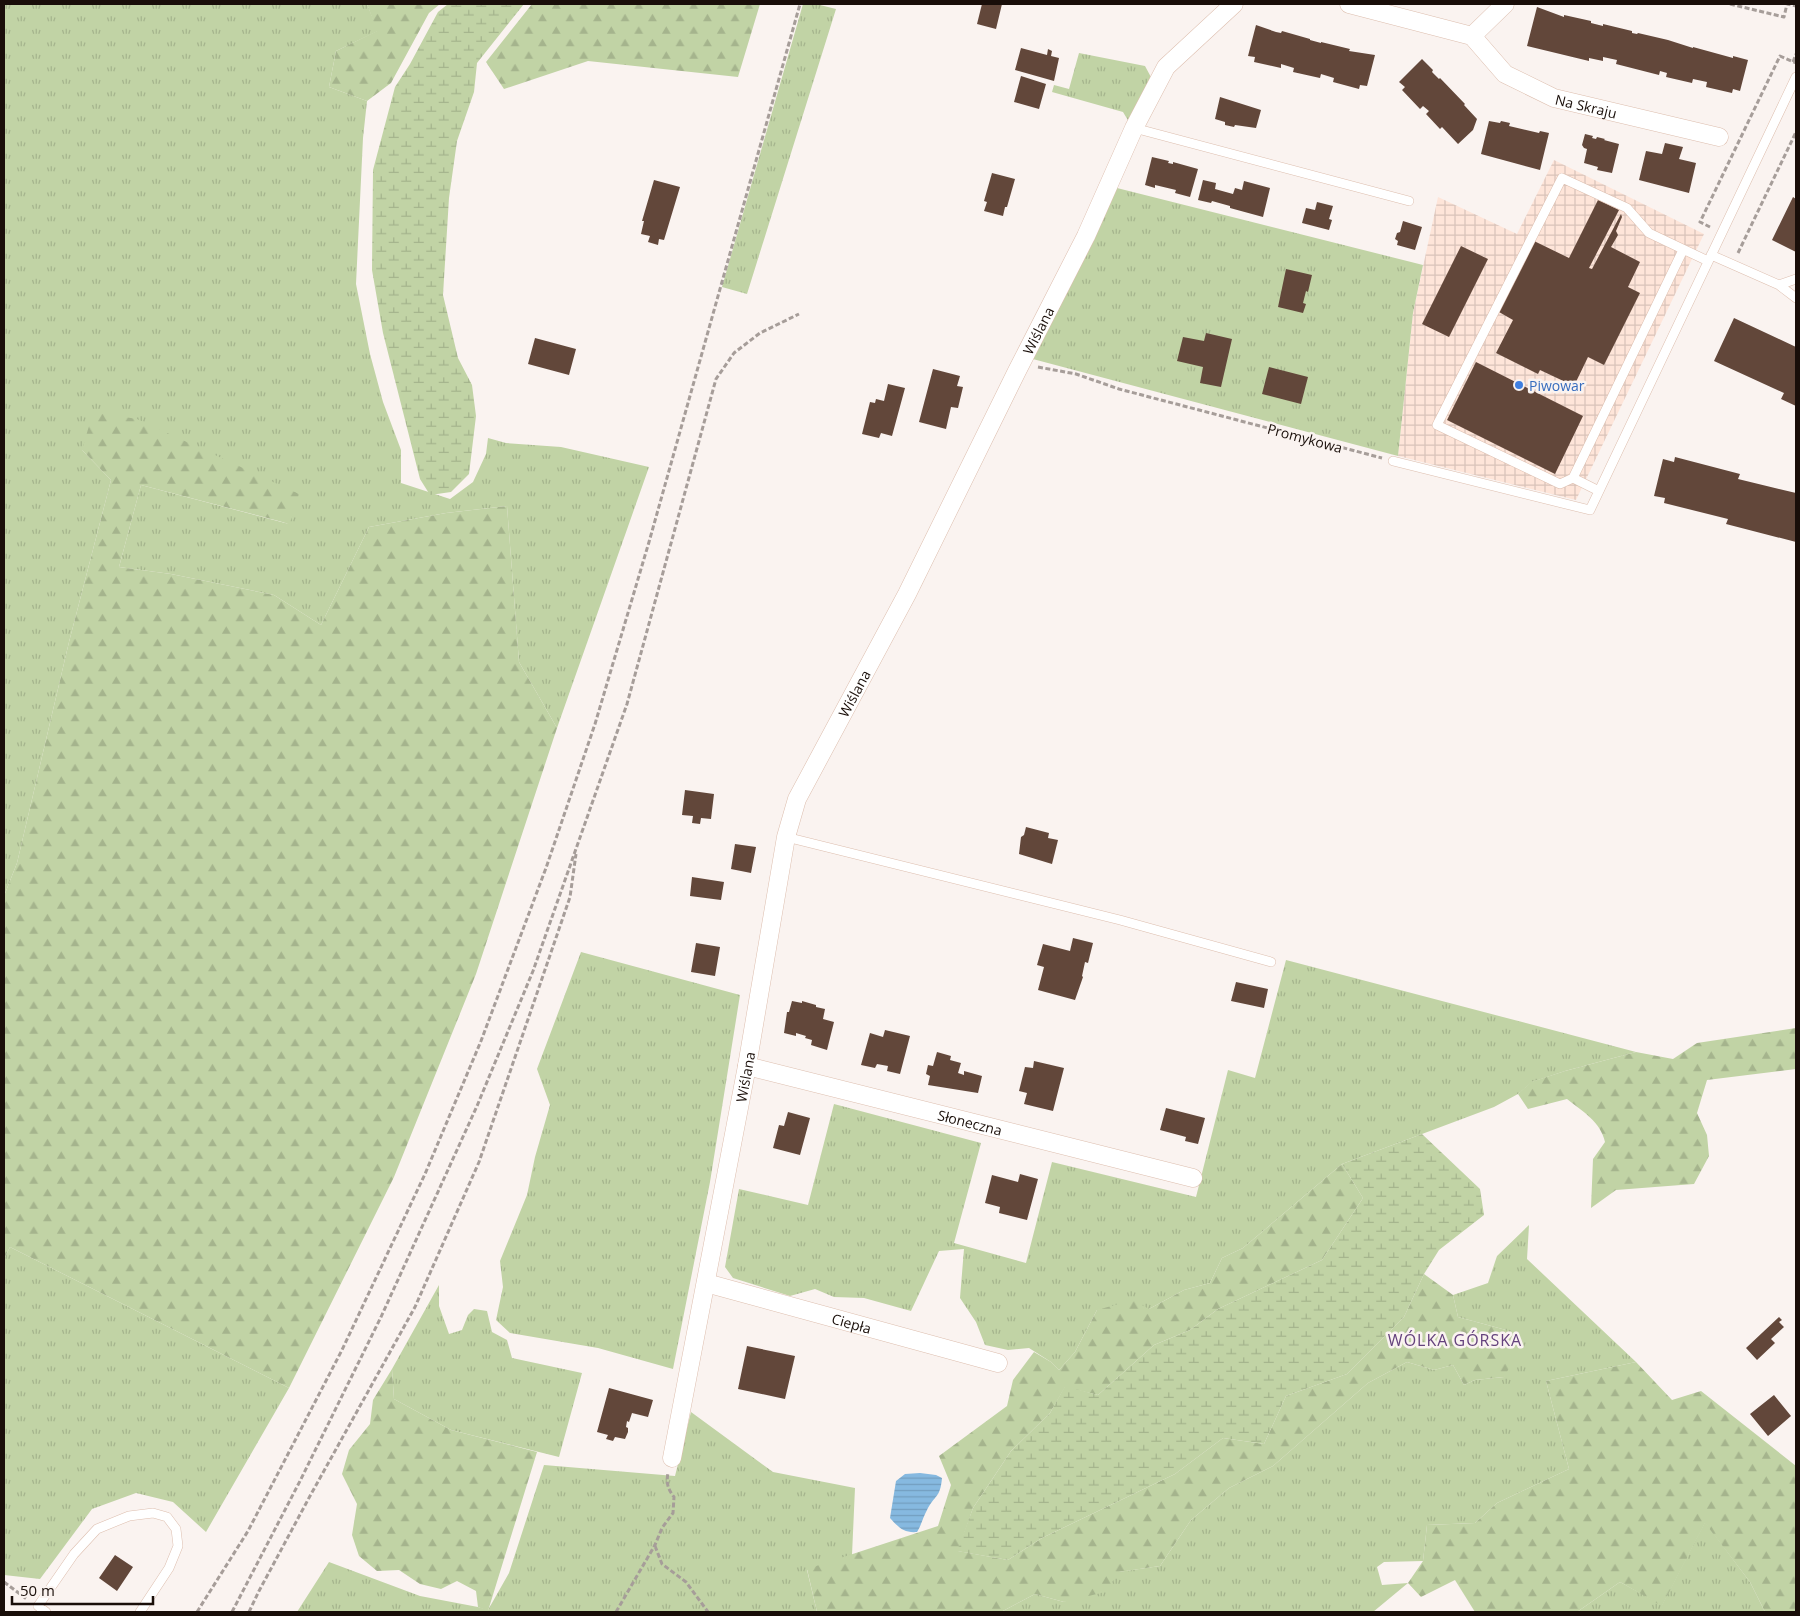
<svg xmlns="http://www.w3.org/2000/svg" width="1800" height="1616" viewBox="0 0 1800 1616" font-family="'Open Sans',sans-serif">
	<defs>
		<pattern id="industrial-grid" width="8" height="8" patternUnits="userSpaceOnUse" patternTransform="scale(1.25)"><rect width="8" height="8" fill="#fee5d9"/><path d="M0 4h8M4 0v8" fill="none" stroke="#d9c3b9"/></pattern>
		<pattern id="grass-tufts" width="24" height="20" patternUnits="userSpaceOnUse" patternTransform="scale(1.25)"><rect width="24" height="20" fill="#c1d3a5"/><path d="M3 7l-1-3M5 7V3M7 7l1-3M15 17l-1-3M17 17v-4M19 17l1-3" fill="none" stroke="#a5b48d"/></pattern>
		<pattern id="forest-firs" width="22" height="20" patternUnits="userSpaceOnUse" patternTransform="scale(1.25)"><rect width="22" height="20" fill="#c1d3a5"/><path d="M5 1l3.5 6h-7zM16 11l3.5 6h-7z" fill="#a5b48d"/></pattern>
		<pattern id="wetland-marsh" width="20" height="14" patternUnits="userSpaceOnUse" patternTransform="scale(1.25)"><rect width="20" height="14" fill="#c1d3a5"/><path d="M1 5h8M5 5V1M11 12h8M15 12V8" fill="none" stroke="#a5b48d"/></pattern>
		<pattern id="water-rules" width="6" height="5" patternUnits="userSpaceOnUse" patternTransform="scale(1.25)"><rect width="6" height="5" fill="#86b9e0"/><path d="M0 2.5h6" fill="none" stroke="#739ebf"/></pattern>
	</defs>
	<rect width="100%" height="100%" fill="#faf3f0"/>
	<!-- industrial -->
	<path fill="url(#industrial-grid)" d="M1554,160L1704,234L1576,500L1398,456L1413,313L1438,197L1517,234Z"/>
	<!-- grass -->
	<path fill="url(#grass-tufts)" d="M4,4H367L378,31L336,51L329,87L367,101L363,138L356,284L370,354L383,402L401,450V483L450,499L473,482L486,454L488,438L506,443L561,447L649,467L557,728L519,662L507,506L446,513L369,527L321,625L274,595L171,574L119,567L141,485L289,524L82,450L111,480L69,642L17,863L4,896Z
		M803,4H816L836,9L747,294L722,287Z
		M1079,53L1145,66L1152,79L1129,122L1123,112L1052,92L1054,85L1069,89Z
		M1113,187L1423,265L1413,313L1398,456L1029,358Z
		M581,952L740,995L710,1182L673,1369L598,1348L510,1333L496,1320L503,1287L500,1261L527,1195L535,1157L550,1105L537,1069Z
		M1286,960L1636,1052L1565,1071L1532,1082L1518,1094L1494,1107L1342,1164L1243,1248L1222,1258L1210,1283L1184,1290L1149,1309L1097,1310L1075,1352L1059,1370L1051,1362L1029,1348L1008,1350L985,1345L976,1322L960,1298L964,1249L939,1251L911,1311L864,1298L834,1297L815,1289L790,1296L733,1278L725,1267L739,1189L808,1205L834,1104L981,1143L954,1243L1026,1263L1052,1162L1196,1197L1228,1070L1255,1078Z
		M1529,1225L1527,1259L1636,1362L1546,1381L1569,1469L1497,1503L1475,1523L1427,1525L1423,1561L1384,1562L1377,1567L1382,1585L1408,1583L1373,1612H1001L1035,1594L1064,1602L1118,1572L1160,1566L1191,1520L1229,1488L1273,1466L1368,1383L1407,1362L1434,1370L1453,1365L1464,1385L1475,1380L1504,1377L1506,1330L1458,1317L1453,1295L1488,1283L1497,1256Z
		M10,1247L289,1388L206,1532L173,1502L136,1493L92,1509L40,1579L4,1575V1259Z
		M439,1285V1306L449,1334L462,1330L468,1315L474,1309L487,1311L492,1332L507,1340L512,1358L582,1373L559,1457L451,1430L394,1399L392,1369Z
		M691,1412L773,1472L855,1488L852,1555L807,1570L817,1612H297L329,1562L420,1596L478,1607L488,1610L509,1573L544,1465L675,1476Z
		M1705,1522L1750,1582L1765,1612H1577L1620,1582L1662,1605Z"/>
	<!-- forest -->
	<path fill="url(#forest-firs)" d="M367,4H440L429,13L391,83L367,101L329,87L336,51L377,31Z
		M532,4H760L738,77L588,61L504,89L486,62Z
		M93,412L137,419L299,494L290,524L141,485L119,567L171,574L274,595L321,625L369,527L446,513L507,506L519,662L557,728L476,974L394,1177L289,1388L10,1247L4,1259V896L17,863L69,642L111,480L82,450Z
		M1796,1028V1069L1707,1080L1697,1113L1707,1135L1709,1156L1694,1184L1616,1190L1591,1208L1593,1159L1605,1142C1601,1122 1582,1111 1567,1099L1528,1109L1518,1094L1531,1082L1565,1071L1636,1052L1673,1059L1697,1043Z
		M1342,1164L1363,1198L1322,1260L1218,1309L1190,1330L1154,1345L1098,1395L1065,1387L1050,1413L1011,1451L973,1508L958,1551L1008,1560L1042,1538L1175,1474L1223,1438L1264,1444L1286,1396L1347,1374L1404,1317L1424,1274L1453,1295L1458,1317L1506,1330L1516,1344L1512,1363L1504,1377L1475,1380L1464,1385L1453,1365L1434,1370L1407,1362L1368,1383L1273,1466L1229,1488L1191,1520L1160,1566L1119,1572L1105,1592L1064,1602L1035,1594L1001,1612H817L807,1569L938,1526L951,1485L939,1456L1007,1406L1013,1380L1034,1352L1051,1362L1059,1370L1075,1352L1097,1310L1133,1300L1149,1309L1184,1290L1210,1283L1222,1258L1243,1248Z
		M1636,1362L1672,1400L1701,1391L1796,1466V1612H1765L1750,1582L1705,1523L1662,1606L1620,1582L1577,1612H1475L1455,1580L1421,1597L1408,1583L1423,1561L1427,1525L1475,1523L1497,1503L1569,1469L1546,1381Z
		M392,1369L394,1399L451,1430L537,1452L488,1611L478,1607L476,1591L457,1581L441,1589L420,1584L399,1570L377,1571L359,1556L352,1535L357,1504L342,1474L349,1450L370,1424L373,1400Z"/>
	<!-- wetland -->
	<path fill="url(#wetland-marsh)" d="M448,4H524L477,63L474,92L457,141L449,198L443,295L458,358L472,385L476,416L469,474L451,492L430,495L420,479L383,333L372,270L373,170L395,87L410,64L438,12Z
		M1422,1134L1480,1189L1484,1215L1439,1250L1424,1274L1404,1317L1347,1374L1286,1396L1264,1444L1223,1438L1175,1474L1042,1538L1008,1560L957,1551L973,1508L1011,1451L1050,1413L1065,1386L1098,1395L1154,1345L1190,1330L1218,1309L1322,1260L1363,1198L1342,1164Z"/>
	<!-- water -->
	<path fill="url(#water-rules)" d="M920,1473L936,1475L942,1478C940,1499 935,1494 927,1510C923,1517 922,1524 917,1532C904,1533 899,1528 890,1518L896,1481L905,1474Z"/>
	<!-- building -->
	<path fill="#62473a" d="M982,4H1002L996,29L977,24Z
		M1537,7L1564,17V15L1591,21V23L1603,26V24L1632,31V33L1637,34L1638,33L1668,40L1693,48V47L1733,58V56L1748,60L1740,91L1733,89L1732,93L1706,87L1707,82L1693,79L1692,83L1666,77L1667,73L1660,71L1659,75L1616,64L1617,60L1603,57V61L1589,58V61L1527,46Z
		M1256,25L1276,32L1281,33L1282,31L1310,39V40L1321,43V42L1350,49L1349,51L1375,55L1367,86L1360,85L1359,89L1333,82L1334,78L1321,74L1320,78L1293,72L1294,68L1281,64V68L1254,62L1255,57L1248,56Z
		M1021,48L1047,55L1048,49L1052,51L1051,56L1059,58L1054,81L1015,70Z
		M1422,59L1433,70L1432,72L1439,79L1440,78L1465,104L1464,105L1477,119L1473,130L1458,144L1442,127L1440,129L1426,114L1429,111L1423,106L1420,109L1402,90L1405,87L1399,82Z
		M1021,76L1046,84L1039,109L1014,102Z
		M1220,97L1261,110L1256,128L1235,125L1234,127L1225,125V122L1215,119Z
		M1489,121L1500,123L1501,121L1510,123L1509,126L1539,133L1540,131L1549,133L1540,170L1481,154Z
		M1585,134L1593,136L1592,138L1596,139L1597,137L1605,139L1604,140L1619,144L1612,173L1597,170L1598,167L1584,163L1587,149L1584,148L1582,145Z
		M1665,143L1683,147L1679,159L1696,163L1689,193L1639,180L1646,151L1662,154Z
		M1152,157L1169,161L1168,163L1173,164V162L1198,169L1190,197L1175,193L1176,190L1155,185V188L1145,185Z
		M992,173L1015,179L1007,207H1005L1003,216L984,211L987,202L984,201Z
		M654,180L680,187L664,240L659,239L658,245L648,242L650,236L641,234L644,221H642Z
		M1203,180L1216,183L1215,189L1233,194L1235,188L1242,190L1244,181L1270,188L1263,217L1230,208V206L1212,201L1211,203L1198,200Z
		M1793,197L1796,199V252L1772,240Z
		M1598,200L1619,210L1589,268L1592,269L1621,214L1622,217L1616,231L1618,235L1611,247L1640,262L1628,287L1640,293L1604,365L1588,357L1574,386L1540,370L1538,374L1496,353L1513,320L1499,312L1534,241L1569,258Z
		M1317,202L1333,206L1329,219L1332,220L1329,230L1302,223L1306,208L1315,210Z
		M1403,221L1422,227L1415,250L1397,245L1398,241L1395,239L1397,233L1400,232Z
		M1461,246L1488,259L1449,337L1422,324Z
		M1286,269L1312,275L1308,292L1306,291L1303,303L1306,304L1303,313L1278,307Z
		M1734,318L1796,347V406L1781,399L1784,393L1714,361Z
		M1206,333L1232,339L1221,387L1200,383L1203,367L1177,361L1183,337L1204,341Z
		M535,338L576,349L569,375L528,364Z
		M1476,362L1583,416L1555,474L1447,420Z
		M1269,367L1308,377L1301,404L1262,394Z
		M933,369L960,376L957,386L963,387L958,408L951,407L946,429L919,422Z
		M888,384L905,388L892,436L881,433L879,438L862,434L870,402L875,403L876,399L884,401Z
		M1675,457L1740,474L1738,479L1796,493V542L1726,524L1728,519L1664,503L1665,498L1654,496L1663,459L1674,462Z
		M685,790L714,794L711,819L701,818L700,824L692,823L693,816L682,815Z
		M1026,827L1049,833L1048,838L1058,840L1052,864L1019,854L1021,837L1024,835Z
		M735,844L756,847L751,873L731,869Z
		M692,877L724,882L721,900L690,896Z
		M1073,938L1093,943L1088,963L1085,962L1082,976L1083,977L1075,1000L1038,990L1044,967L1037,965L1043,944L1070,951Z
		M696,943L720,947L715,976L691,972Z
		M1236,982L1268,989L1264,1008L1231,1001Z
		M792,1001L802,1003V1001L816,1005V1007L825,1009L823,1019L834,1022L827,1050L811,1045L812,1040L805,1038L806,1036L796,1033V1036L784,1033L787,1012H789Z
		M885,1030L910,1036L900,1074L887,1071L888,1066L877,1064L875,1068L861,1065L870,1033L883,1037Z
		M937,1052L951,1056L950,1060L961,1063L958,1073L964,1075V1071L982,1076L978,1093L928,1085L930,1076L926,1074L928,1065L933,1066Z
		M1034,1061L1064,1068L1053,1111L1024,1104L1027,1093L1019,1091L1025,1067L1033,1068Z
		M1166,1108L1205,1118L1198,1144L1185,1141L1186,1137L1160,1130Z
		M788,1112L810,1118L800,1155L773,1148L779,1125L784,1126Z
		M1020,1174L1038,1179L1027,1220L999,1213L1000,1207L985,1203L992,1175L1018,1182Z
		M1779,1317L1782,1320L1779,1322L1784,1327L1771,1339L1775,1343L1757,1360L1746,1348Z
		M747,1346L795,1356L785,1399L738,1389Z
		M609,1388L653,1400L648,1417L632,1413L629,1422L627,1421L626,1427L628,1428V1432L625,1439L615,1437L613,1441L606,1439L608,1435L597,1432Z
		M1774,1395L1791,1416L1768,1436L1750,1414Z
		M115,1555L133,1567L117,1591L99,1578Z"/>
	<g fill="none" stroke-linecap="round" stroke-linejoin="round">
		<defs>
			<path id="service" d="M1134,128L1409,201
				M1711,255L1779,285L1796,298
				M1708,261L1649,233L1627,208L1562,178L1437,425L1560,484L1573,478L1599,491L1796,77
				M1779,285L1796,279
				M1393,461L1590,510L1599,491
				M1573,478L1683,250
				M786,837L1120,920L1271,962
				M46,1612L38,1606L74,1554L97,1529L129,1516L153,1513L167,1517L176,1529L178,1546L169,1568L140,1612"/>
			<g id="minor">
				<path id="s1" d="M1349,4L1472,36L1505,74L1554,98L1719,137"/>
				<path d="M1472,36L1505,4"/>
				<path id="s2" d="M747,1066L1193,1178"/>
				<path id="s3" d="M706,1283L998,1363"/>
				<path id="s4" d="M672,1458L747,1066L786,837L797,799L907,594L1017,371L1086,236L1134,128L1166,67L1234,4"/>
			</g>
		</defs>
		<!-- service casing -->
		<use href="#service" stroke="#ddbeae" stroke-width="10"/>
		<!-- minor casing -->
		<use href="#minor" stroke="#ddbeae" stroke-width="19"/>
		<!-- path -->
		<path stroke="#a69d99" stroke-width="3" stroke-dasharray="5 2.5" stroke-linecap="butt" d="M1730,4L1784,17L1787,4L1796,6
			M1793,62L1796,54
			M1710,227L1700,222L1780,56L1796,63
			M1738,253L1796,132
			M1038,367L1076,374L1119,389L1382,458
			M655,1546L662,1564L686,1582L708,1612
			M4,1582L28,1600
			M197,1612L248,1531L342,1350L425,1174L481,1041L546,868L595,724L649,542L800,4
			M232,1612L300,1481L381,1317L477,1106L533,971L627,704L716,379L734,353L760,333L799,314
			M249,1612L259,1591L310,1496L415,1307L479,1162L570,897L576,854
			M616,1612L655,1545L662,1528L673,1513L674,1497C668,1489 666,1484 668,1473"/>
		<!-- service -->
		<use href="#service" stroke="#fff" stroke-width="9"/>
		<!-- minor -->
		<use href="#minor" stroke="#fff" stroke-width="18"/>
	</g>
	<!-- markers -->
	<circle fill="#3f7fe0" stroke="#faf3f0" stroke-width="2" cx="1519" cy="385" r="5"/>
	<g text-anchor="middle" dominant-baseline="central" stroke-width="5" stroke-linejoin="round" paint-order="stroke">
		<!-- street labels -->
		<g font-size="14" fill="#190e09" stroke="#faf3f0">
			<text stroke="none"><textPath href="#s1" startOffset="265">Na Skraju</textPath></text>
			<text stroke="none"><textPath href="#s4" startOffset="1198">Wiślana</textPath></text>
			<text transform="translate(1305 438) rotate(15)">Promykowa</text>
			<text stroke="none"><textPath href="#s4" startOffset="791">Wiślana</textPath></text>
			<text stroke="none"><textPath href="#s4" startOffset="388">Wiślana</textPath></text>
			<text stroke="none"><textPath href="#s2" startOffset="230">Słoneczna</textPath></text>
			<text stroke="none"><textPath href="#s3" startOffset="151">Ciepła</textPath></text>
		</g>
		<!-- shop labels -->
		<g font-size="14" fill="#366cbe" stroke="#faf3f0" text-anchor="start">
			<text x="1529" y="385">Piwowar</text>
		</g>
		<!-- quarter labels -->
		<g font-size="16" letter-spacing="1" fill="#65427d" stroke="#faf3f0">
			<text x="1455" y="1340">WÓLKA GÓRSKA</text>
		</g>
	</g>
	<!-- border -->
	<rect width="1800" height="1616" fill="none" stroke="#190e09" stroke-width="10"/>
	<!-- scale -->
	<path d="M12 1596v8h141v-8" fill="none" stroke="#190e09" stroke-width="2.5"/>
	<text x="20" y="1596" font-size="15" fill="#190e09" stroke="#faf3f0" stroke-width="4" paint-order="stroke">50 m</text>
</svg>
